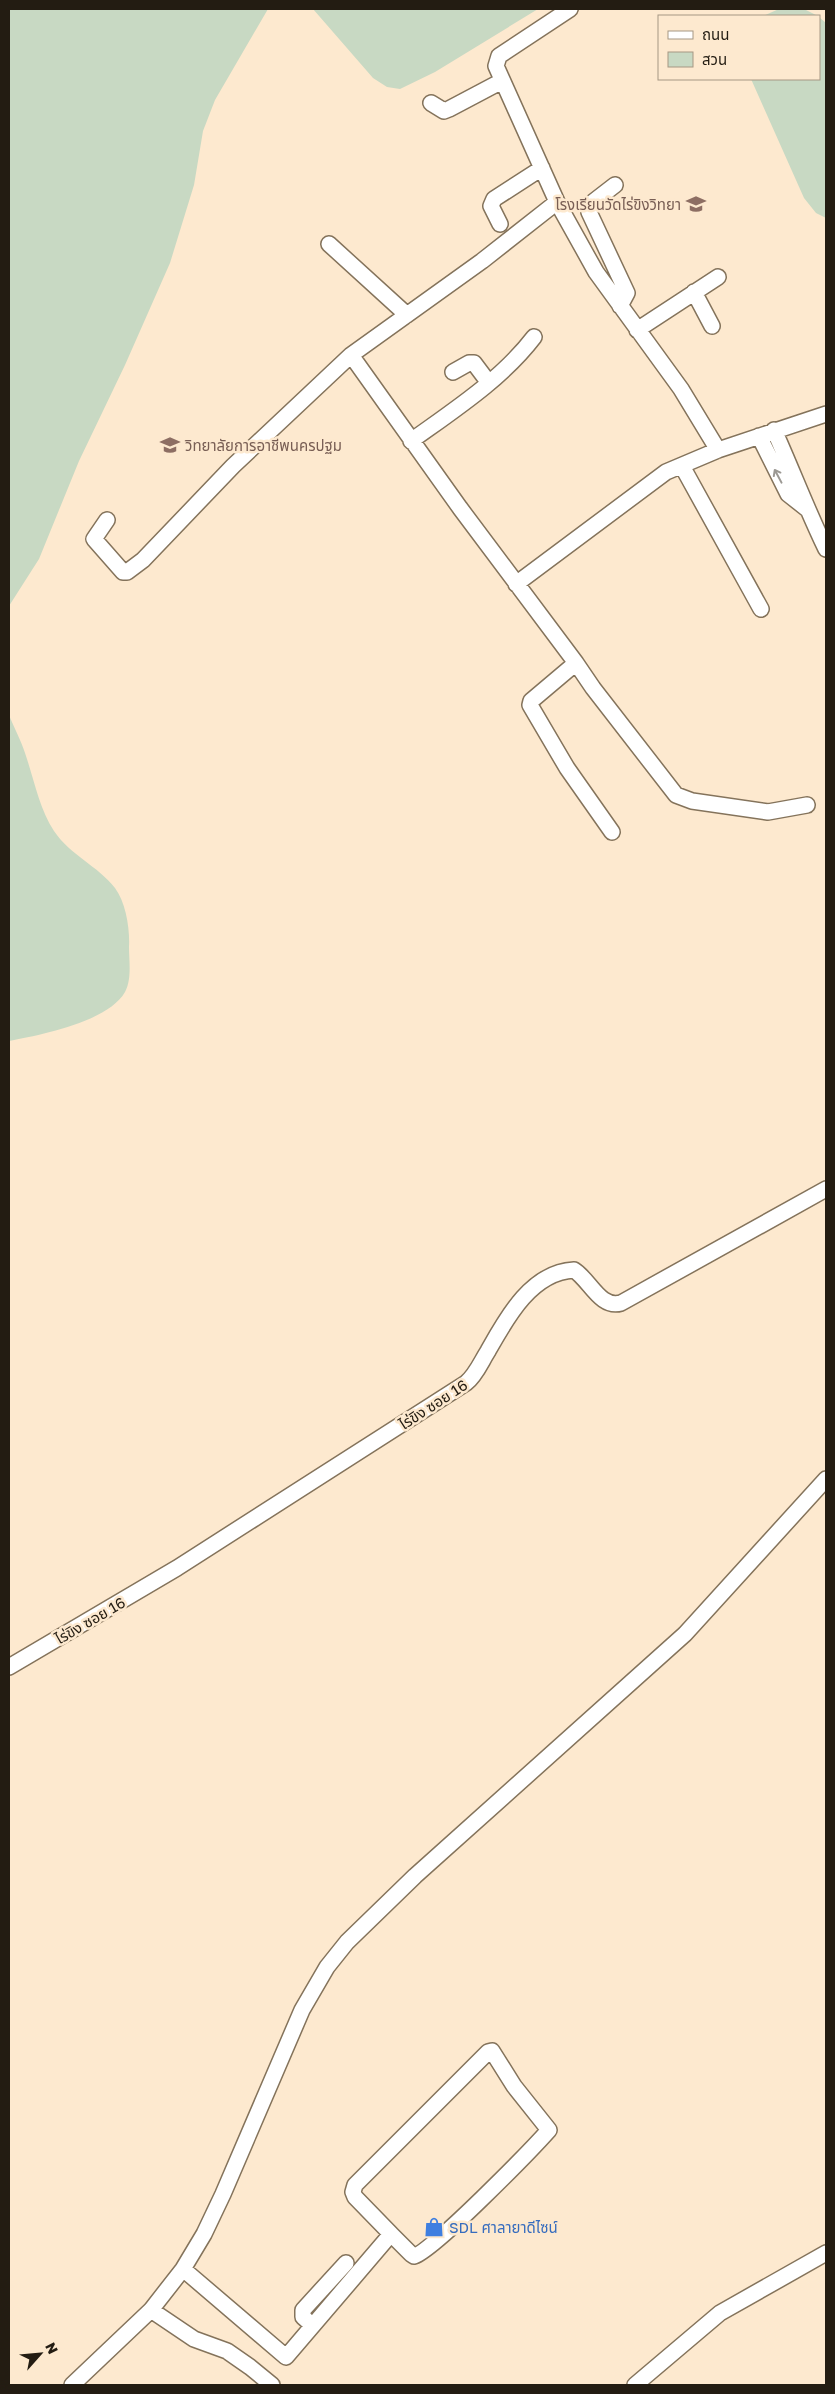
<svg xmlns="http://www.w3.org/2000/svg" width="835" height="2394" viewBox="0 0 835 2394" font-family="'Golos Text','Noto Sans Thai',sans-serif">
	<rect width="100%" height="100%" fill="#fde9cf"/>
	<!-- green -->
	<path fill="#c8d9c3" d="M9,9H268L215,100L203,131L194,185L170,263L125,365L79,461L39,559L9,606Z
		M313,9H538L435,72L400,89L387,87L373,78Z
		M779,9H804L818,16H763Z
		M819,17L826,23V218L816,213L804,198L751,79H819Z
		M9,715C14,728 21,740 25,753C34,779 39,808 54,831C70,855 98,866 115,888C126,903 130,929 129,947C129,961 132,979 125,992C108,1022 40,1035 9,1041Z"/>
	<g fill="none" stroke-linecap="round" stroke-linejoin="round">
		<defs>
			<path id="minor" d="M570,9L499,56L496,66L557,202L596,272L681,389L718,450
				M431,103L444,111L449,109L502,81
				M615,185L593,202L589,212L627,293L620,306
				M500,224L491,206L494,199L542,168
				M329,244L407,315
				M694,292L712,326
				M637,330L718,277
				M351,355L460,508L576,663L531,701L530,705L567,768L612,832
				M453,372L469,363H474L489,383
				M774,430C792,470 807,510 826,549
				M759,436L788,494L807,509
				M411,441C454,410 502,379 534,337
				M682,466L761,609
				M107,520L94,539L123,572H127L143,560L233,466L351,355L482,261L557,202
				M516,584L666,472L718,450L826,414
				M576,663L593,688L676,795L692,801L768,812L807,805
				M9,1667L177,1568L466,1383C476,1375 481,1362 488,1351C506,1319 531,1272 574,1270C590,1280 600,1309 621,1303L826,1189
				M183,2269L286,2357L391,2234L355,2197L353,2192L355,2185L488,2052L492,2051L514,2086L549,2130C533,2148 430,2254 414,2256L411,2254L391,2234
				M151,2310L194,2339L227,2351L250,2367L272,2385
				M312,2325L303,2317V2310L346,2263
				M72,2385L151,2310L183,2269L204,2234L223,2194L302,2010L327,1967L347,1942L415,1876L685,1634L826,1479
				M635,2385L720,2313L826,2253"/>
		</defs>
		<!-- minor casing -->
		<use href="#minor" stroke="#84735b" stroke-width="18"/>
		<!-- minor -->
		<use href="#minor" stroke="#fff" stroke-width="15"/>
	</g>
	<!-- one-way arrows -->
	<defs><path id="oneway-shaft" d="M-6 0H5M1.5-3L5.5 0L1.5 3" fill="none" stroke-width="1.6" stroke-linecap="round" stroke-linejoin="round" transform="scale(1.25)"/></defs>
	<use stroke="#9c9994" href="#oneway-shaft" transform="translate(778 476) rotate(-118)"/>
	<!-- icons -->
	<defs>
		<symbol id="school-bare" viewBox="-9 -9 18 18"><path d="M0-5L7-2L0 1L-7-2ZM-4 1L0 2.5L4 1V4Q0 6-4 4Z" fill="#8d6e63" stroke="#fde9cf" stroke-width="2.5" paint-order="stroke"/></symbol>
		<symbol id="university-bare" viewBox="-9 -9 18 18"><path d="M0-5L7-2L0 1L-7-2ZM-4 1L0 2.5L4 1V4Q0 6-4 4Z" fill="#8d6e63" stroke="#fde9cf" stroke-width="2.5" paint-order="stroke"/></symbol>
		<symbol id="shop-bare" viewBox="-9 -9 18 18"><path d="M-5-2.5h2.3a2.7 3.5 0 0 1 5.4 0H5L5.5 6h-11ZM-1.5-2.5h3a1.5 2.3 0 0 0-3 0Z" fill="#3f7fe0" stroke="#fde9cf" stroke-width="2.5" paint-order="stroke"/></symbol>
	</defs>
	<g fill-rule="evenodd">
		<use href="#school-bare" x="682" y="190" width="28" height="28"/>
		<use href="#university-bare" x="156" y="431" width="28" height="28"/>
		<use href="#shop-bare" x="420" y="2213" width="28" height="28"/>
	</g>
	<g text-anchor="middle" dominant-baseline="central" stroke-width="5" stroke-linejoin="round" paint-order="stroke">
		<!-- education labels -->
		<g font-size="15" fill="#785e54" stroke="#fde9cf" text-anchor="end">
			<text x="681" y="204">โรงเรียนวัดไร่ขิงวิทยา</text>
			<text x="185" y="445" text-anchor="start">วิทยาลัยการอาชีพนครปฐม</text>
		</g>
		<!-- street labels -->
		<g font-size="15" fill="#231c12" stroke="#fde9cf">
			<text transform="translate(433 1404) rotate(-33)">ไร่ขิง ซอย 16</text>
			<text transform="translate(90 1620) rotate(-30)">ไร่ขิง ซอย 16</text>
		</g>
		<!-- shop labels -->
		<g font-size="15" fill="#366cbe" stroke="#fde9cf" text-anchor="start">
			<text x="449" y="2227">SDL ศาลายาดีไซน์</text>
		</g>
	</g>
	<!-- border -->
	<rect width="835" height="2394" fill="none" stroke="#231c12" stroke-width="20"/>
	<!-- legend -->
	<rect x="658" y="15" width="162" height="65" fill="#fde9cf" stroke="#a69783"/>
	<rect x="668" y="31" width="25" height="8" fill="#ffffff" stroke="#a69783"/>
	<text x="702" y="40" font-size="15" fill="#231c12">ถนน</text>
	<rect x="668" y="52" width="25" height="15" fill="#c8d9c3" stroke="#a69783"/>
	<text x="702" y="65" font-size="15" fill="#231c12">สวน</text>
	<!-- north arrow -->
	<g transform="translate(40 2354) rotate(63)" stroke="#fde9cf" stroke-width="4" paint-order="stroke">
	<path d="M0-4L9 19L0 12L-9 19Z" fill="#231c12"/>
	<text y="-8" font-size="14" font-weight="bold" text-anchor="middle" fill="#231c12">N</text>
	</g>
</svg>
